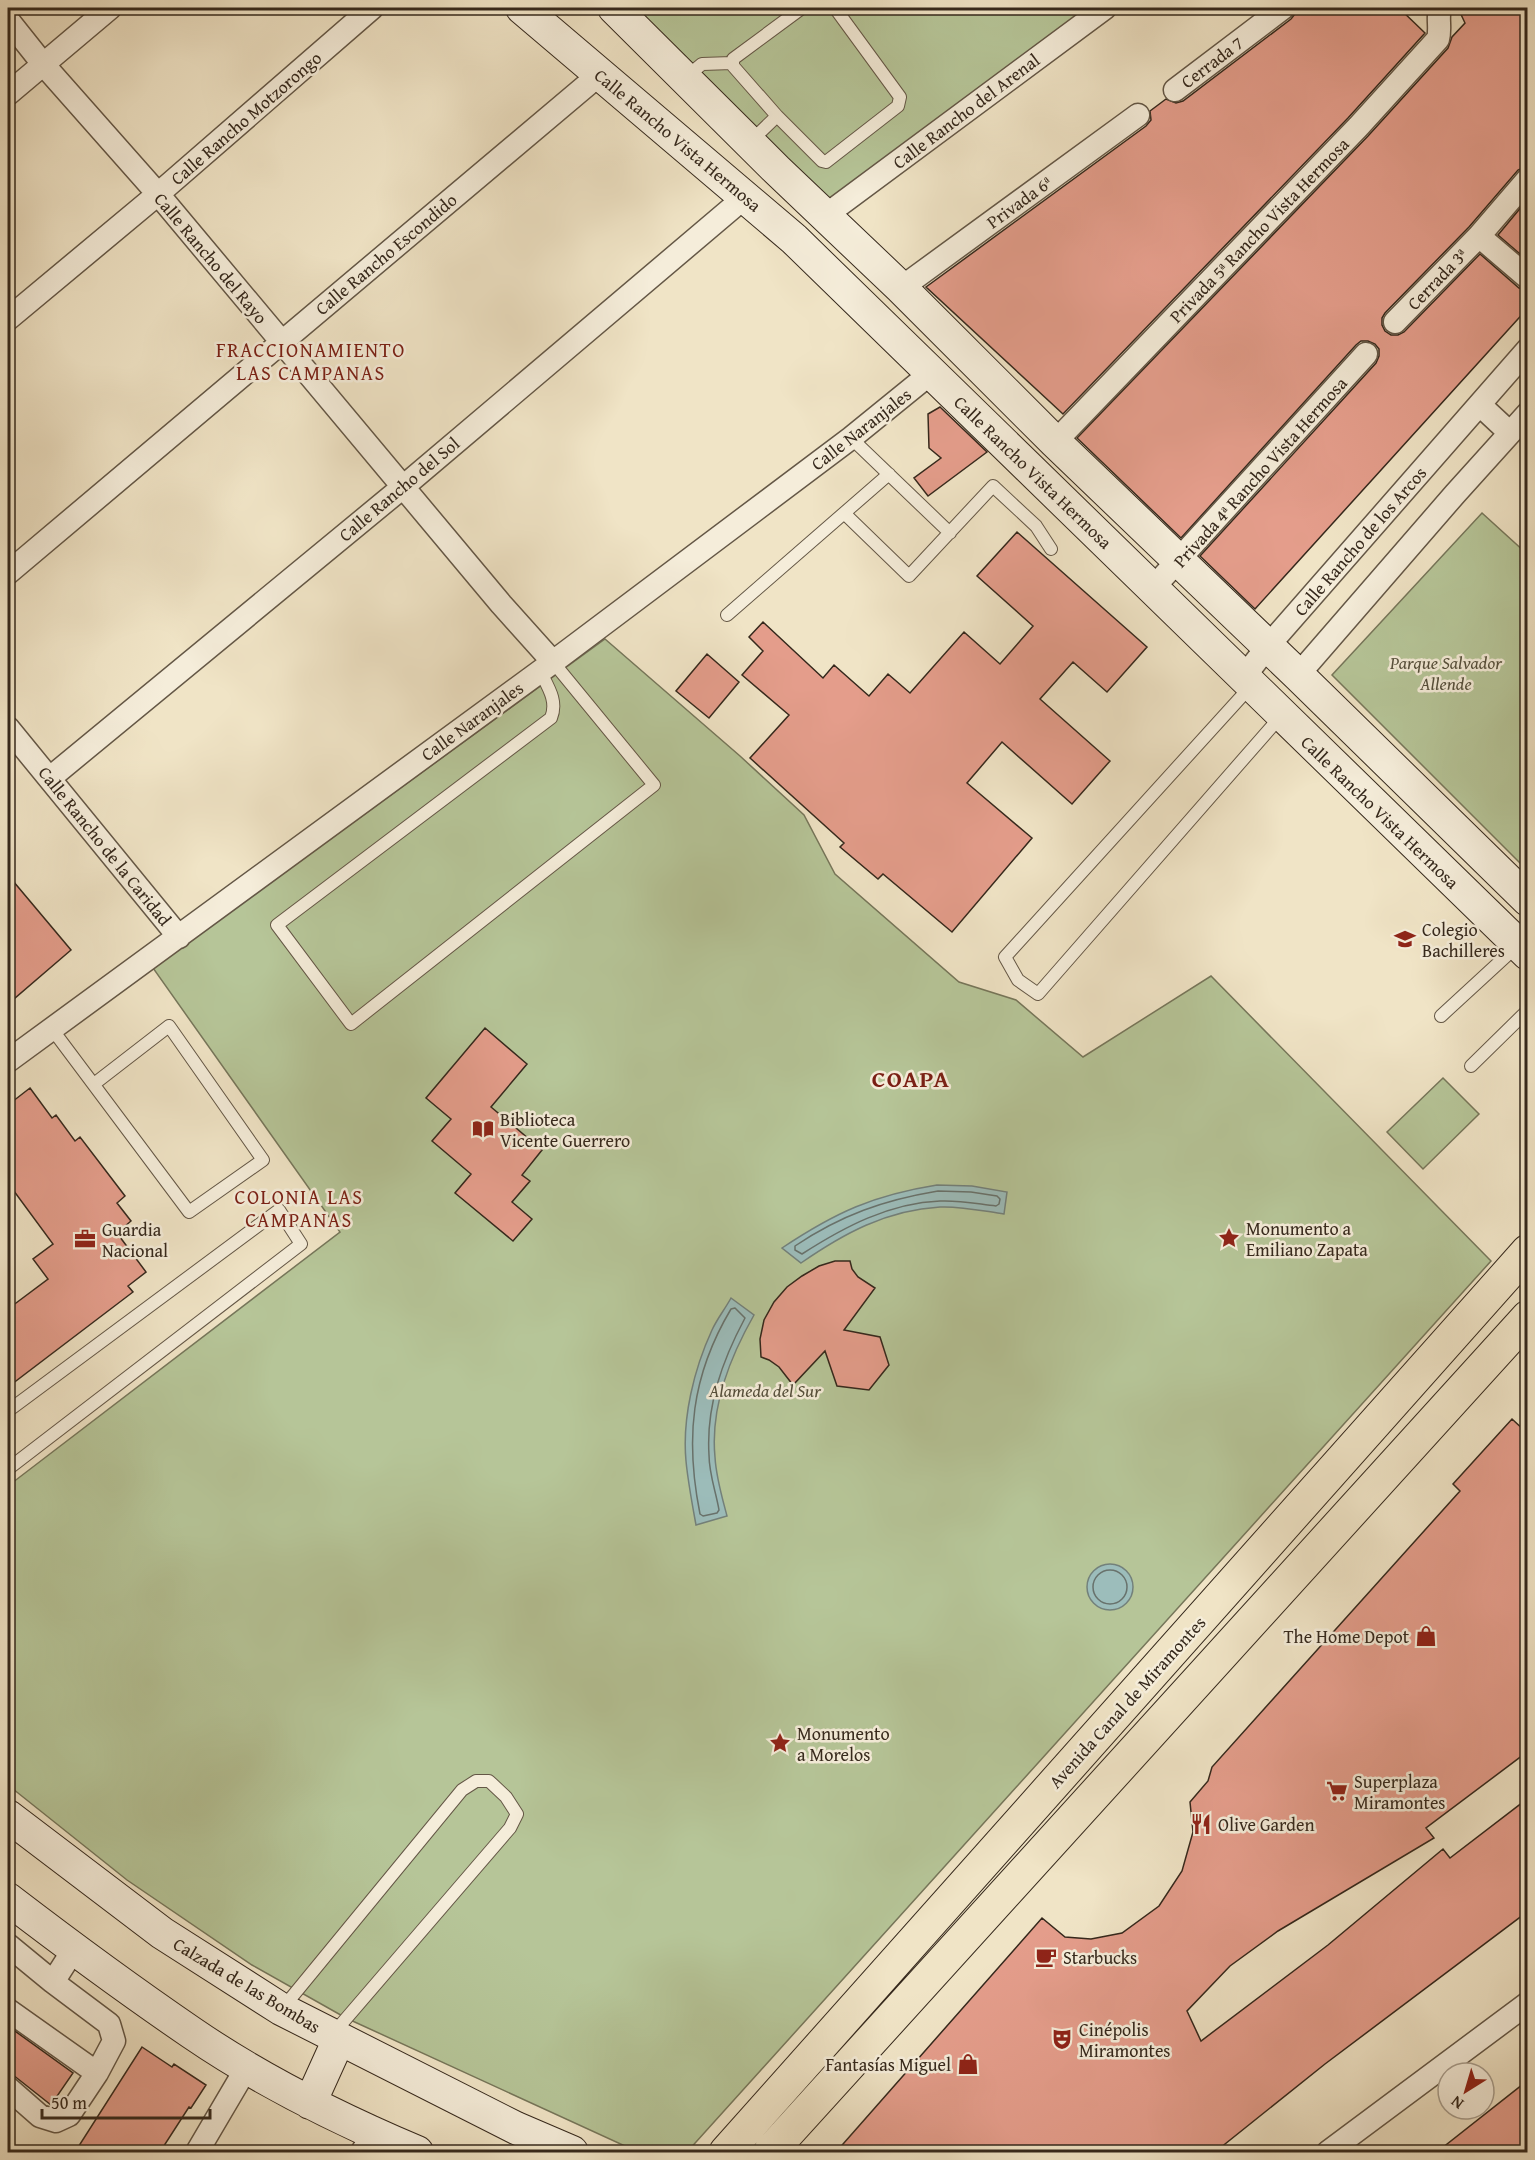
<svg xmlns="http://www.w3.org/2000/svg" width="1535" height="2160" viewBox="0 0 1535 2160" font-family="'Gentium Book Plus',serif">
	<rect width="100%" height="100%" fill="#f0e4c6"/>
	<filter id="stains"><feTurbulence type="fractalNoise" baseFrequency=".00333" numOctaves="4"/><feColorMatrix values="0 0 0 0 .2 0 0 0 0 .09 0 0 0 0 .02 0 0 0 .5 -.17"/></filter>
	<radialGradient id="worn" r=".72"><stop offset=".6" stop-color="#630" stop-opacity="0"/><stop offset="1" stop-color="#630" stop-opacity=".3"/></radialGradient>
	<!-- green -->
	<path fill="#b6c598" stroke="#76765a" stroke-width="1.5" d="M622,8H1090L822,204Z
		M1482,513L1527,554V870L1332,675Z
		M605,639L740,756L804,815L835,874L959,982L1016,1000L1083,1057L1211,976L1491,1261L687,2152H638L346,2018L252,1965L127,1880L8,1785V1486L340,1232L153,968Z
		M1443,1078L1479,1114L1423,1169L1387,1132Z"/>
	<!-- water -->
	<path fill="#9cbdbb" stroke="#73817b" stroke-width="1.5" d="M937,1185L972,1186L1007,1192L1004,1214C983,1211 961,1206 940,1207C886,1210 843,1234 801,1263L782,1248C836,1212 874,1195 937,1185Z
		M731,1298L754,1315C730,1357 710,1406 715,1457C716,1477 722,1497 727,1516L696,1525C692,1503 688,1482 686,1461C682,1418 694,1369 712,1330C717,1319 725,1309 731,1298Z
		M1087 1587a23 23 0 1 1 46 0a23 23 0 1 1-46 0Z"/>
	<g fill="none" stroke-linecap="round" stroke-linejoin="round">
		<!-- shore -->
		<path stroke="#68726c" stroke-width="1.5" d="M938,1191L971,1192L997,1196L1000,1199L999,1204L996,1206C978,1204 959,1200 940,1201C889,1203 844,1227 802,1254L795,1250V1246C841,1215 884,1200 938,1191Z
			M735,1308L745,1318C722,1361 706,1406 709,1455C709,1474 716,1492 719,1510L717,1513L703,1516L700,1514C685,1439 691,1376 731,1309Z
			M1093 1587a17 17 0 1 1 34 0a17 17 0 1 1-34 0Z"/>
	</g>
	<!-- building -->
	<path fill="#e49d8b" stroke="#35281c" stroke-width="1.5" d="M1296,8H1399L1425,33L1348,118L1063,414L926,287L1146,126L1151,120L1150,111L1166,99L1176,103L1183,101L1291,19L1295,14Z
		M1458,8H1527V166L1518,170L1469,227L1385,313L1382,318V325L1385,331L1391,335H1398L1404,332L1480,254L1519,288L1527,291V309L1255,609L1200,556L1376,363L1379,356V349L1375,344L1368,341H1361L1356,345L1181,538L1077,438L1368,136L1448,48L1452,37L1465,23Z
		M1527,200V260L1498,235Z
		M940,407L987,452L928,496L914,478L941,458L929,448L928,414Z
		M1017,532L1147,647L1107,692L1073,662L1040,699L1110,761L1072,804L1002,742L967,783L1032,838L952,932L883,874L878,879L840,847L844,843L750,758L789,715L742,675L763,651L749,637L763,622L823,678L834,665L869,696L888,674L910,693L964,632L1000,664L1033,626L977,576Z
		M707,654L739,682L709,718L676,691Z
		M8,875L71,950L8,1004Z
		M485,1028L527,1064L491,1107L542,1150L522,1175L530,1181L512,1202L532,1219L513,1241L455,1193L471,1174L432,1141L451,1119L426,1098Z
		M30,1088L52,1118L56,1115L75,1141L80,1137L125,1196L117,1203L131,1221L117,1233L146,1272L128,1286L133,1292L8,1387V1309L48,1279L33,1259L53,1244L8,1183V1105Z
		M835,1261H850L852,1269L858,1277L875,1288L844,1330L880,1337L889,1365L869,1390L837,1386L825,1351L793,1385L779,1367L769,1360L761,1357L760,1339L764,1320L774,1302L787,1287L802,1276L819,1266Z
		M1512,1419L1527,1433V1752L1426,1828L1434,1838L1278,1931L1230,1966L1187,2011L1201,2041L1328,1945L1443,1849L1450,1858L1527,1799V1912L1325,2064L1215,2152H836L1042,1918L1065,1937L1091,1939L1122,1933L1159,1906L1182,1871L1193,1832L1190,1802L1208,1781L1212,1767L1460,1491L1453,1484Z
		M8,2026L73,2073L51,2105L8,2071Z
		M142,2047L172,2067L174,2064L206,2085L191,2108L189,2107L160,2152H75Z
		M1527,2081V2152H1437Z"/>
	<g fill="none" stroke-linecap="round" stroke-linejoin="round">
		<defs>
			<path id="lane" d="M685,78L702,64L732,63
				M777,116L733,66V59L802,8
				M750,142L777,116L822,161L826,162L898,106L900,97L835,8
				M851,438L950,533
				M845,514L909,576L993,486L1036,526L1051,549
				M727,615L889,474
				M540,671C548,687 558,701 551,718L277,925L351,1024L654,785L553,662
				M1251,686L1005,957L1018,980L1038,994L1281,716
				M1441,1016L1517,946
				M52,1029L189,1212L263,1160L169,1026L94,1084
				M1471,1066L1528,1010
				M8,1411L279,1210L301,1244L8,1469
				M282,2009L462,1790L476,1781H489L506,1797L517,1814L510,1828L332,2035"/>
			<path id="street" d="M8,20L43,64L158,194L501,604L553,662
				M1175,90L1283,8
				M8,94L110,8
				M826,215L1105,8
				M1479,236L1528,278
				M901,288L1138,115
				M8,319L158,194L372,8
				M1395,322L1479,236L1528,179
				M1480,405L1510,433
				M1055,442L1358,127L1438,39C1441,28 1437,18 1440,8
				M8,573L600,74
				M1152,589L1366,354
				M1298,675L1455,494L1528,413
				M1243,678L1268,646L1528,349
				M8,728L179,937
				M50,778L403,487L745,197
				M8,1061L553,662L851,438L931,373
				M8,1945L53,1982L74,1949
				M8,2010L97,2073
				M8,2088L40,2116L56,2121L69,2115L97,2073L114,2041L109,2024L53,1982
				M197,2152L247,2067
				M362,2152L373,2134
				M1328,2152L1528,2003"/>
			<path id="secondary" d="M522,8L794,239L1528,954
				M614,8L777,170L901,288L1055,442L1298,675L1528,900
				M8,1816L162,1933L281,2009L516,2128L572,2152
				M8,1899C68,1945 129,1990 192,2033C262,2081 339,2119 417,2152
				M310,2103L339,2039"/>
			<path id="primary" d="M726,2152L1528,1251
				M770,2152L1528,1317"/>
		</defs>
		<!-- lane casing -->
		<use href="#lane" stroke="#645746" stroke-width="14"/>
		<!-- street casing -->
		<use href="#street" stroke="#645746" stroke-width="25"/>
		<!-- secondary casing -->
		<use href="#secondary" stroke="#35281c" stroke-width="34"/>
		<!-- primary casing -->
		<use href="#primary" stroke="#35281c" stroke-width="35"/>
		<!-- lane -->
		<use href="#lane" stroke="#f5edda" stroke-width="12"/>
		<!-- street -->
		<use href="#street" stroke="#f5edda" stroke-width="22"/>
		<!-- secondary -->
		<use href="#secondary" stroke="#f5edda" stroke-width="32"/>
		<!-- primary -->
		<use href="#primary" stroke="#f0e4c6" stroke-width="33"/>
	</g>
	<!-- icons -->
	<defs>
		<symbol id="school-bare" viewBox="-9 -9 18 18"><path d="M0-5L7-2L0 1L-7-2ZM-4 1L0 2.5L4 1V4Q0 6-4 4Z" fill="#8f2418" stroke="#f5edda" stroke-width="2.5" paint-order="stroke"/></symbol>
		<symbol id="library-bare" viewBox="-9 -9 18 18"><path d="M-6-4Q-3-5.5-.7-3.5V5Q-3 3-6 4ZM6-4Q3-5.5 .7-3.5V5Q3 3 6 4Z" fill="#8f2418" stroke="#f5edda" stroke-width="2.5" paint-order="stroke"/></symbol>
		<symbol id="sight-bare" viewBox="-9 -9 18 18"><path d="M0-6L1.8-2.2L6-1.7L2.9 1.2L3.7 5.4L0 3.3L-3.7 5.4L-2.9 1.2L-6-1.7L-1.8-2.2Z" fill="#8f2418" stroke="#f5edda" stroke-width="2.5" paint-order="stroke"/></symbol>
		<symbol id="office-bare" viewBox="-9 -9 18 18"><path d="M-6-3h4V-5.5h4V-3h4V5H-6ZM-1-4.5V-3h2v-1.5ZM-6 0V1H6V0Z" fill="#8f2418" stroke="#f5edda" stroke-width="2.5" paint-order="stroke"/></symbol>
		<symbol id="shop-bare" viewBox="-9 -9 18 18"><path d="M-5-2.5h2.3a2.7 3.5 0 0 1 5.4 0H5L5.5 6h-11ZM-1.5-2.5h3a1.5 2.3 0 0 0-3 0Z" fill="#8f2418" stroke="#f5edda" stroke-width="2.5" paint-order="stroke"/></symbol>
		<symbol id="supermarket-bare" viewBox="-9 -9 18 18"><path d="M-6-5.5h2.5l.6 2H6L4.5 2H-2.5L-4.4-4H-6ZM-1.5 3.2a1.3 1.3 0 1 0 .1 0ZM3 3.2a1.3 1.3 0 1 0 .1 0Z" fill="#8f2418" stroke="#f5edda" stroke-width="2.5" paint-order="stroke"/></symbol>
		<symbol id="restaurant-bare" viewBox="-9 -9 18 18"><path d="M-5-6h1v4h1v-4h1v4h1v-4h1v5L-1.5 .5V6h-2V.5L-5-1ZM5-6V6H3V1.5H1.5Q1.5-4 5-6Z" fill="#8f2418" stroke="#f5edda" stroke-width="2.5" paint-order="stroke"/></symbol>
		<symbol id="cafe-bare" viewBox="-9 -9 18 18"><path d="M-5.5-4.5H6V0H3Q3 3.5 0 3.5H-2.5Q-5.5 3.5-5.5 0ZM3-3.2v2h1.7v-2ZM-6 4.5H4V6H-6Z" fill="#8f2418" stroke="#f5edda" stroke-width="2.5" paint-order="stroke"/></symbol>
		<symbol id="theatre-bare" viewBox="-9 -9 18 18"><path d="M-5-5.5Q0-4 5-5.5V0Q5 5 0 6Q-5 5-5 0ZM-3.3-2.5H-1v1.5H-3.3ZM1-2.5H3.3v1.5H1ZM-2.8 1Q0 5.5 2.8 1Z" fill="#8f2418" stroke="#f5edda" stroke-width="2.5" paint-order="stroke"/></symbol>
	</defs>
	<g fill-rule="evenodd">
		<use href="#school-bare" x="1390" y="924" width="30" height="30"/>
		<use href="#library-bare" x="468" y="1114" width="30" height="30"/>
		<use href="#sight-bare" x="1214" y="1223" width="30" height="30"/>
		<use href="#office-bare" x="70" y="1224" width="30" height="30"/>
		<use href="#shop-bare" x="1411" y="1621" width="30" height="30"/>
		<use href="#sight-bare" x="765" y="1728" width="30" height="30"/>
		<use href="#supermarket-bare" x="1322" y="1776" width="30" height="30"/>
		<use href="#restaurant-bare" x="1186" y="1809" width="30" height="30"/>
		<use href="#cafe-bare" x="1031" y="1942" width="30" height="30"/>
		<use href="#theatre-bare" x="1047" y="2024" width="30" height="30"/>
		<use href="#shop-bare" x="953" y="2049" width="30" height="30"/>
	</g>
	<g text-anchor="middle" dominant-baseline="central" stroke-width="5" stroke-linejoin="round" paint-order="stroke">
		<!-- street labels -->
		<g font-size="18" fill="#35281c" stroke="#f5edda">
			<text transform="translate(1212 62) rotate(-37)">Cerrada 7</text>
			<text transform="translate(966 111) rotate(-37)">Calle Rancho del Arenal</text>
			<text transform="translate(246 118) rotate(-41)">Calle Rancho Motzorongo</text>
			<text transform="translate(678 140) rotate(40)">Calle Rancho Vista Hermosa</text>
			<text transform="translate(1019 202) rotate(-36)">Privada 6ª</text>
			<text transform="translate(1259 230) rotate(-46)">Privada 5ª Rancho Vista Hermosa</text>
			<text transform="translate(386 254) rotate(-40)">Calle Rancho Escondido</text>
			<text transform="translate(211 258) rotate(50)">Calle Rancho del Rayo</text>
			<text transform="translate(1437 279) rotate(-46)">Cerrada 3ª</text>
			<text transform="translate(861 429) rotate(-38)">Calle Naranjales</text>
			<text transform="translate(1033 472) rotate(44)">Calle Rancho Vista Hermosa</text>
			<text transform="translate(1260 472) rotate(-48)">Privada 4ª Rancho Vista Hermosa</text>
			<text transform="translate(399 489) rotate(-40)">Calle Rancho del Sol</text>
			<text transform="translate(1360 541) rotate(-49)">Calle Rancho de los Arcos</text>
			<text transform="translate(472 721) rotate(-36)">Calle Naranjales</text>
			<text transform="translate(1380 812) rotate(44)">Calle Rancho Vista Hermosa</text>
			<text transform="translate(105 846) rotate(51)">Calle Rancho de la Caridad</text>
			<text transform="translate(1127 1702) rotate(-48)">Avenida Canal de Miramontes</text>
			<text transform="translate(247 1985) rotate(31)">Calzada de las Bombas</text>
		</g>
		<!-- park labels -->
		<g font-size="18" font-style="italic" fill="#554f3b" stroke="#f5edda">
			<text x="1446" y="662">Parque Salvador<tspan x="1446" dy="21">Allende</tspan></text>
			<text x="765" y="1390">Alameda del Sur</text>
		</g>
		<!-- poi labels -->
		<g font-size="18" fill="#35281c" stroke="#f5edda" text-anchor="start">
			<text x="1422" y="929">Colegio<tspan x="1422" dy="21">Bachilleres</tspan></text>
			<text x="500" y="1119">Biblioteca<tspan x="500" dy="21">Vicente Guerrero</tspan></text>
			<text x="1246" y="1228">Monumento a<tspan x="1246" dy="21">Emiliano Zapata</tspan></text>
			<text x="102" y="1229">Guardia<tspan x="102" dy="21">Nacional</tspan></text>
			<text x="1409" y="1636" text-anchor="end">The Home Depot</text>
			<text x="797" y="1733">Monumento<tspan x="797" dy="21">a Morelos</tspan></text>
			<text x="1354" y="1781">Superplaza<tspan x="1354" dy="21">Miramontes</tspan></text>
			<text x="1218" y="1824">Olive Garden</text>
			<text x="1063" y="1957">Starbucks</text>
			<text x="1079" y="2029">Cinépolis<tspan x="1079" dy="21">Miramontes</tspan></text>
			<text x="951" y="2064" text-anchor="end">Fantasías Miguel</text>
		</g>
		<!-- neighbourhood labels -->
		<g font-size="20" letter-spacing="1.5" fill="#7a1f14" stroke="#f5edda">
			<text x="311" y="349">FRACCIONAMIENTO<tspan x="311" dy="23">LAS CAMPANAS</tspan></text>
			<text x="299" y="1196">COLONIA LAS<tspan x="299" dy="23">CAMPANAS</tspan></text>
		</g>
		<!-- district labels -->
		<g font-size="24" font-weight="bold" letter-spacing="1.5" fill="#7a1f14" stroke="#f5edda">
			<text x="911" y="1078">COAPA</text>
		</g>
	</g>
	<!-- margin -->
	<rect width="1535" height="2160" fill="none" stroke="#f0e4c6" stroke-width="30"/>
	<rect x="9" y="9" width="1517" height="2142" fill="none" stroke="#35281c" stroke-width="3"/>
	<rect x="15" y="15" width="1505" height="2130" fill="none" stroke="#35281c" stroke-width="1.5"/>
	<!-- north arrow -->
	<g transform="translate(1466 2091) rotate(217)"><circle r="28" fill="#f5edda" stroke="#a89e8e" stroke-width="1.5"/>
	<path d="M0-4.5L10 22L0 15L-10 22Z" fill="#8f2418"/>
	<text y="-9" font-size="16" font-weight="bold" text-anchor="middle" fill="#35281c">N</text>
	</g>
	<!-- scale -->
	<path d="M42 2109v9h168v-9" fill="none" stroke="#35281c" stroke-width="3"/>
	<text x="51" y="2109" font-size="18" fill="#35281c" stroke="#f5edda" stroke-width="4.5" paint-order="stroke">50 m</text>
	<rect width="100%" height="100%" filter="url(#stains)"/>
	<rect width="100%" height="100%" fill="url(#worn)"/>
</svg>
